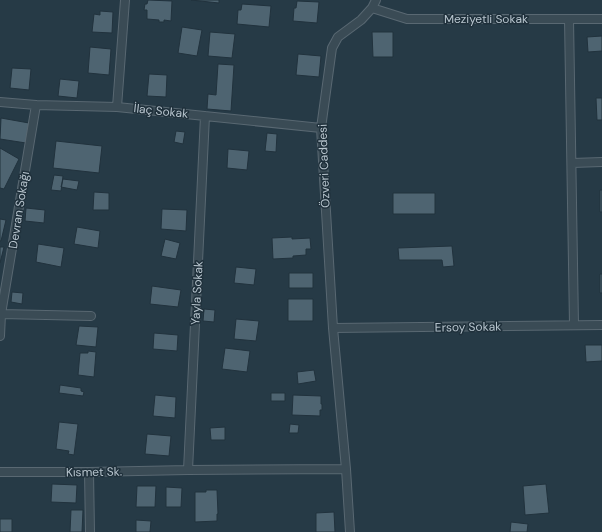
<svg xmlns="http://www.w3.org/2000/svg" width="602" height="532" viewBox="0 0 602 532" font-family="'DM Sans',sans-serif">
	<rect width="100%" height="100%" fill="#263a46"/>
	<!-- building -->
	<path fill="#4e6471" stroke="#21323d" d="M148,0L172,1L171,21L164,20V22H159V20L147,19V10H144L145,4H147Z
		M191,0H219V3Z
		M297,1L319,2L317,23L293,21L294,8H296Z
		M242,4L271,6L269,27L237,24L238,10H241Z
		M100,11L113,12L112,33L92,32L94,14L100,15Z
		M182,27L202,30L197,56L178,53Z
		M210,32L235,34L232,58L208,56Z
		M372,32H393V57H373Z
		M602,36V51L588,52L587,37Z
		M90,47L111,49L109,75L88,73Z
		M298,54L321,56L319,77L296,75Z
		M218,64L234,65L231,111L207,109L208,94L216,95Z
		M12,68L31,69L29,90L10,88Z
		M149,74L167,75L166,97L147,96Z
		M60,79L79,81L77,98L58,96Z
		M596,98H602V120H597Z
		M1,118L29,123L26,143L0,139Z
		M176,131L185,132L183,144L174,142Z
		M267,133L277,134L276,152L265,151Z
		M56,141L102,146L99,173L53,168Z
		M0,148L19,159L4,189L0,188Z
		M228,149L249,151L247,170L227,168Z
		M54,175L63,176L61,191L51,190Z
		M63,179L79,181L77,190L61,187Z
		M600,190H602V212H600Z
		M94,192L109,193V210H93Z
		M393,193H435V214H393Z
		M26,208L45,210L44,223L25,221Z
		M162,209L187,210L186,231L161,229Z
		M0,219L6,220L1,241H0Z
		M77,227L100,231L98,248L74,244Z
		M292,237V239L310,238L311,249H306V255L293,256V258L273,259L272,238Z
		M165,239L180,243L176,259L161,256Z
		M38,244L64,248L61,267L36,262Z
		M452,246L454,266L443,267L442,260H399L398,248Z
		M0,247H4L0,263Z
		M236,267L256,269L254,285L234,283Z
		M289,273H313V288H289Z
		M600,274H602V293H600Z
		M152,286L181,290L178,307L150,304Z
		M12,292L23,293L22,304L11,302Z
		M288,299H313V321H288Z
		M204,309L215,310L214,322L203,321Z
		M236,319L259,321L256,341L234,339Z
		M79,326L98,327L96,347L76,345Z
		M154,333L178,335L177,351L153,349Z
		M585,345H602V361L586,362Z
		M225,348L250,351L247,372L222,369Z
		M88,351L96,352L94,377L78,375L80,353H88Z
		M314,370L316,381L298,384L297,372Z
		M60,385L81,388V391L84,392L83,396L59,393Z
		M271,393H285V401H271Z
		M155,395L176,397L175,418L153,416Z
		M293,395L321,396V404H322V410H320V416L292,415Z
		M59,422L78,424L74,455L68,454L69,451L56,449Z
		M290,424L299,425L298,433H289Z
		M225,427V440H211L210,428Z
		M147,434L171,436L169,456L145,454Z
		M52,484L77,485L76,503L51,502Z
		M546,484L549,513L525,515L523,486Z
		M137,486H156L155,507H136Z
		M166,487L182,488L181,507H166Z
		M206,490H217L218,514H217V521L195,522V492H206Z
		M71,510H83L82,532H70Z
		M334,512L335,532H316V513Z
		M0,519H12V532H0Z
		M136,520L151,521L150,532H136Z
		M511,522L528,524L527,532H510Z"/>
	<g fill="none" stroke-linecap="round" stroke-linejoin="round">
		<defs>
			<path id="street" d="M372,8L407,19H602
				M569,19L574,325
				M0,102L36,105L117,107L321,128
				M117,107L125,0
				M572,163L602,162
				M1,314L36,105
				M333,328L602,325
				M0,336L1,314L91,316
				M188,470L205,116
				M0,472H89L188,470L346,469
				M89,472L90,532
				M350,532L346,469L333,328L321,128L332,48L338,37L361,20L372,8L376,0"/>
		</defs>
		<!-- street casing -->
		<use href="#street" stroke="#596872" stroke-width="10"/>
		<!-- street -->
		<use href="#street" stroke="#3a4b55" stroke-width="8"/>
	</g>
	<g text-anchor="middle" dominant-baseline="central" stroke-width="3" stroke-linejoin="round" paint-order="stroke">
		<!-- street labels -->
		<g font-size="12" fill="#b8c5ce" stroke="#1f303b">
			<text x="486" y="19">Meziyetli Sokak</text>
			<text transform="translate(161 111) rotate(6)">İlaç Sokak</text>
			<text transform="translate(324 166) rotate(-92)">Özveri Caddesi</text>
			<text transform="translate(19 210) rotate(-81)">Devran Sokağı</text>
			<text transform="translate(197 293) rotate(-87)">Yayla Sokak</text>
			<text transform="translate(468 327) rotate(-1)">Ersoy Sokak</text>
			<text transform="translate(94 472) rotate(-1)">Kısmet Sk.</text>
		</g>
	</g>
</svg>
